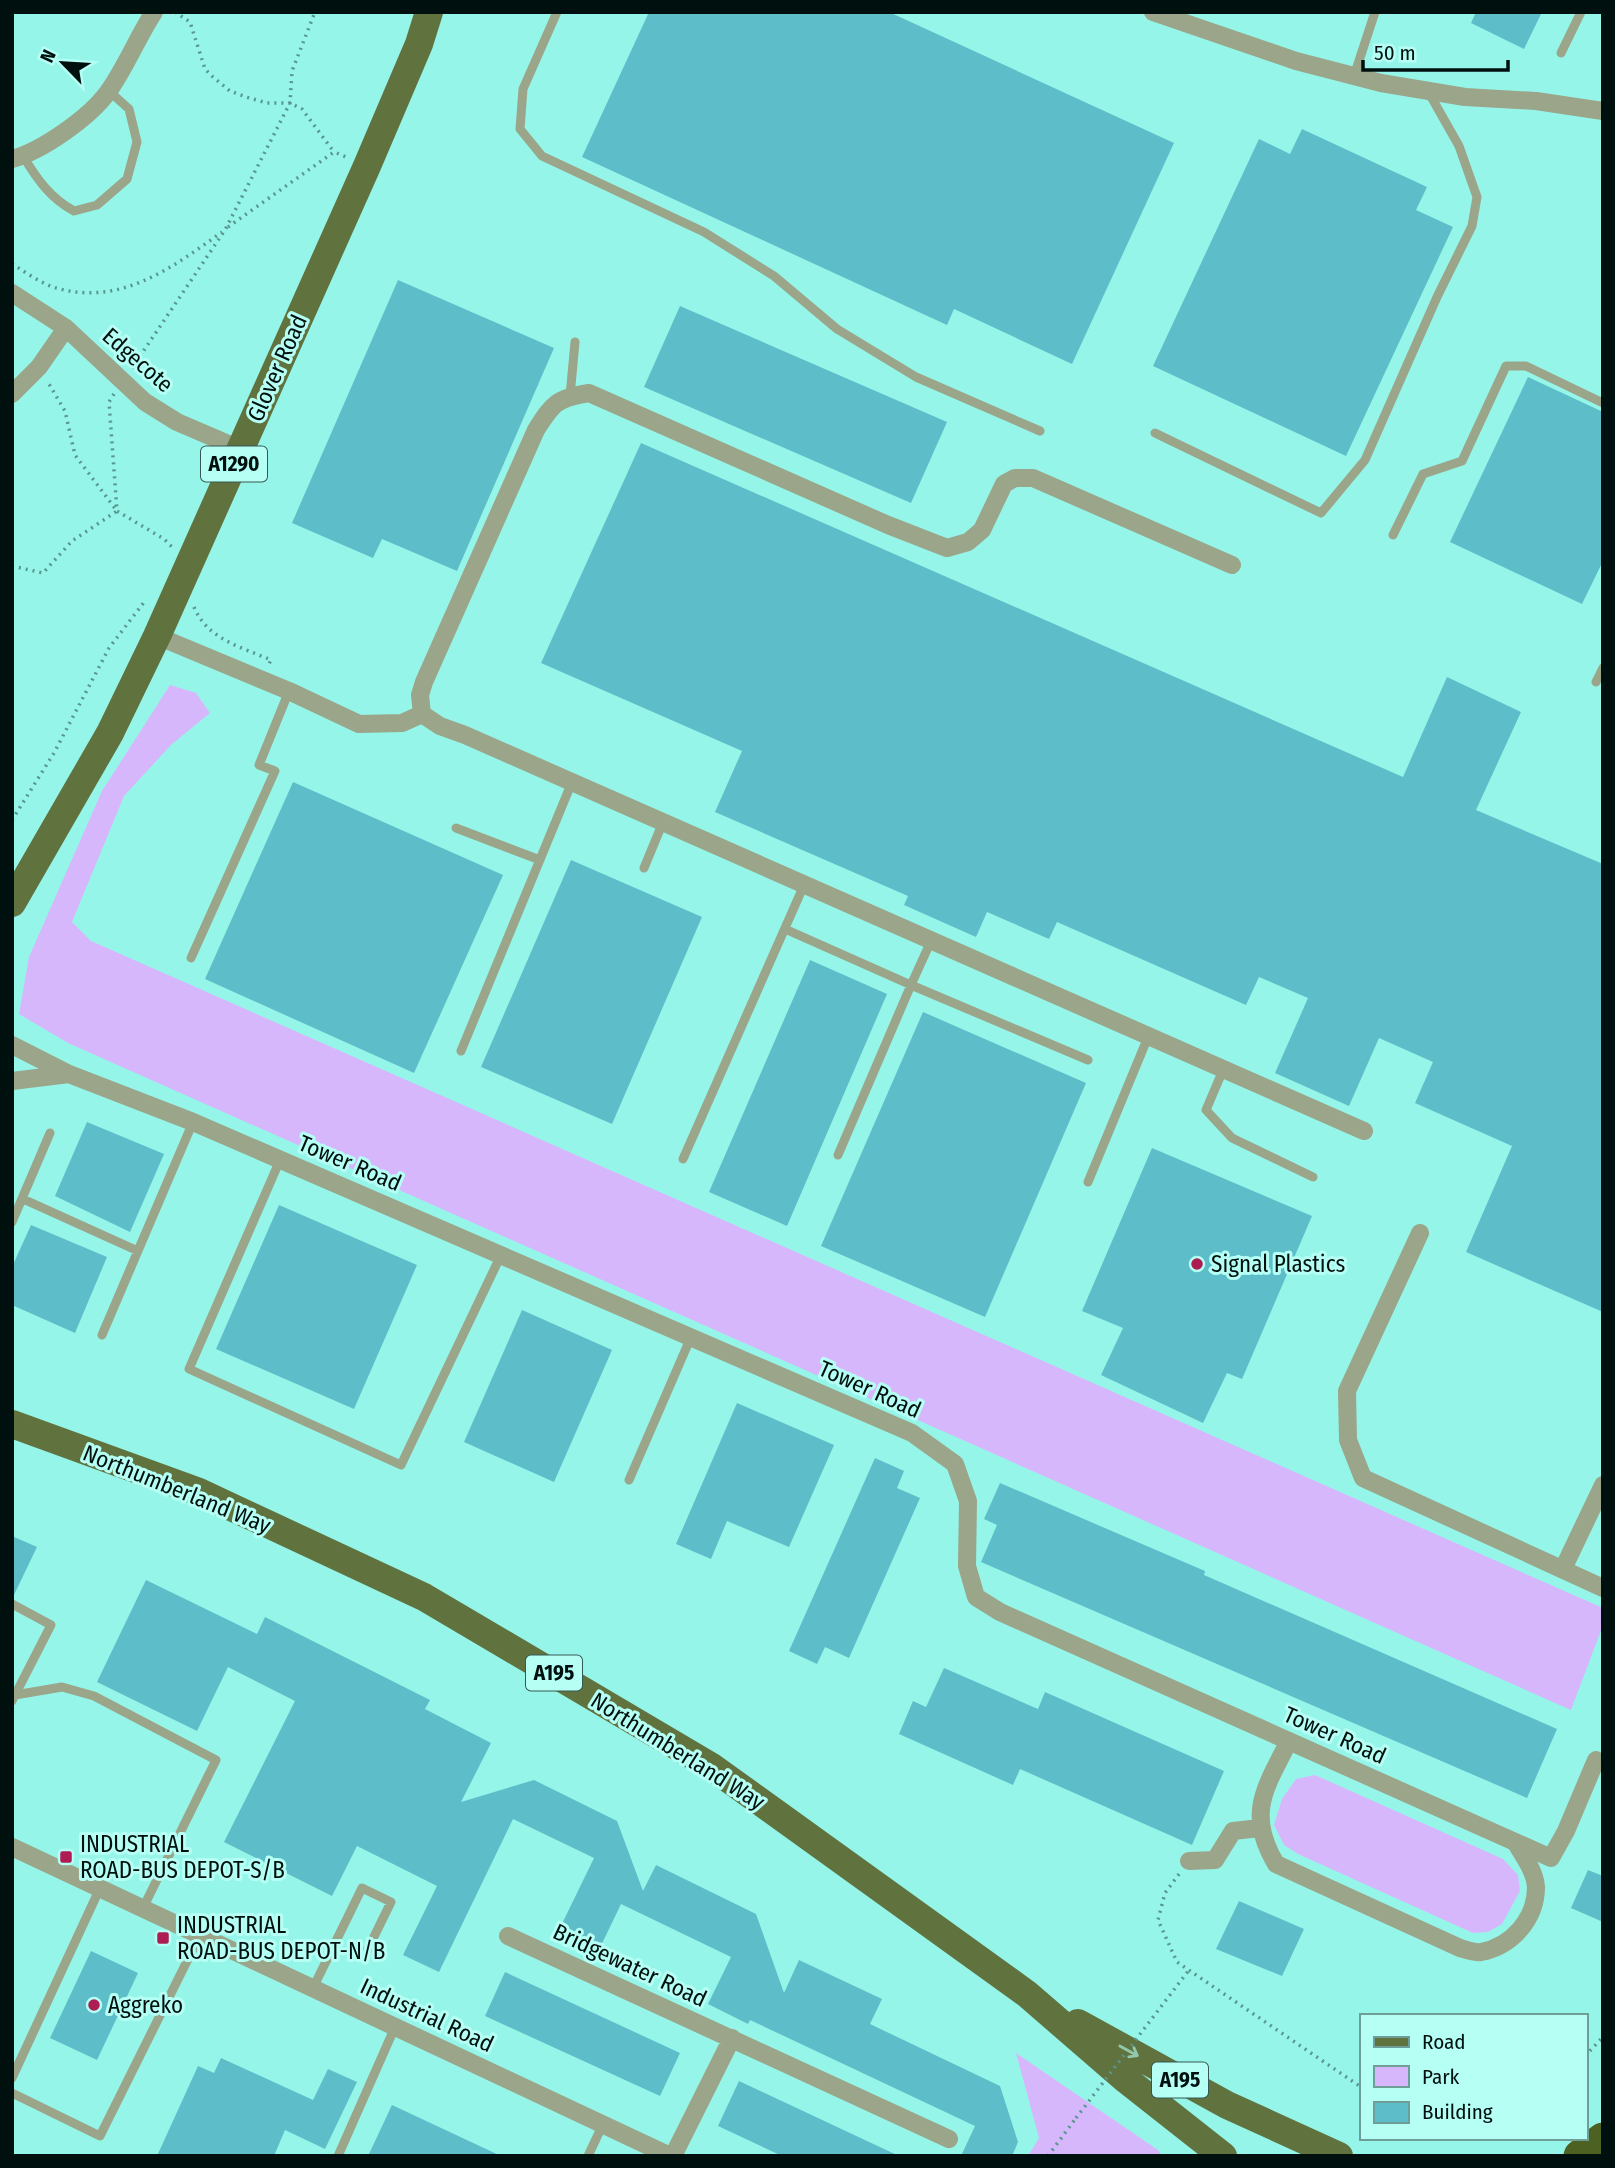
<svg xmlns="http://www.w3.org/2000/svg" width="1615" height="2168" viewBox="0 0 1615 2168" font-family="'Fira Sans Condensed',sans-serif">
	<rect width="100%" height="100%" fill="#96f5e9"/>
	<!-- green -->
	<path fill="#d7b7fc" d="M170,685L196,693L210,713L171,745L124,796L72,922L91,941L1603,1608V1625L1571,1710L68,1043L19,1014L29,957L102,791Z
		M1315,1775L1503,1859L1518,1875L1520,1891L1502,1924L1488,1932L1473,1933L1298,1854L1284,1845L1274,1825L1282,1799L1296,1779Z
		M1016,2053L1158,2150L1162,2156H1028L1039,2138Z"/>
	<!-- building -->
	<path fill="#5dbec9" d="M649,12H889L1174,143L1072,364L954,309L947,325L582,157Z
		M1476,12H1542L1524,49L1471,23Z
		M1302,129L1427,187L1416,210L1453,227L1346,456L1153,366L1259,139L1290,154Z
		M398,280L554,348L457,571L382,539L373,558L292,523Z
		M680,306L947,422L911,503L644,387Z
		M1528,377L1603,412V561L1582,604L1450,542Z
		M641,443L1403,777L1447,677L1521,712L1476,810L1603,864V1312L1466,1252L1512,1146L1415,1103L1433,1062L1379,1038L1349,1106L1275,1073L1308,998L1259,977L1246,1005L1057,922L1049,939L987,912L976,937L904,905L908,896L715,812L742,751L541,663Z
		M293,782L503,875L414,1073L205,979Z
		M571,860L702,917L612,1124L481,1067Z
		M810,960L887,994L787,1226L709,1192Z
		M923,1012L1086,1083L985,1317L821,1246Z
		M87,1122L164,1154L130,1232L55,1196Z
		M1152,1148L1312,1216L1242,1379L1227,1373L1203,1423L1101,1375L1123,1328L1082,1311Z
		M279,1205L417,1265L354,1409L216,1349Z
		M31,1225L107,1257L75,1333L12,1305V1267Z
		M522,1310L612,1350L554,1482L464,1442Z
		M737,1403L834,1445L789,1547L727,1521L711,1559L676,1544Z
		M875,1458L904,1471L897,1488L920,1498L849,1658L825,1647L817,1664L789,1651Z
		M1000,1483L1205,1571L1204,1575L1557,1729L1527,1798L981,1562L997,1525L984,1519Z
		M12,1536L37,1547L13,1597H12Z
		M146,1580L257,1634L265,1617L430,1700L425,1709L491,1743L461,1802L534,1780L617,1821L643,1891L656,1865L756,1914L784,1993L799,1960L882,1999L870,2024L1000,2086L1018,2142L1012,2156H961L975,2126L750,2020L748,2024L708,2004L731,1957L621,1904L598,1952L558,1932L594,1858L513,1819L439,1972L403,1955L437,1886L357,1846L332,1896L224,1842L295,1701L228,1667L197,1731L97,1682Z
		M944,1668L1038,1709L1045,1692L1224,1771L1192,1845L1020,1769L1013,1785L899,1734L913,1701L926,1707Z
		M1588,1870L1603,1876V1922L1571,1908Z
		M1239,1901L1304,1929L1282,1976L1216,1949Z
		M91,1951L138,1973L97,2060L50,2038Z
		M505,1972L680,2053L660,2096L485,2016Z
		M221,2058L313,2100L328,2069L357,2082L325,2149L285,2130L274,2156H157L198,2066L214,2073Z
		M739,2081L899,2156H782L718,2126Z
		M392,2105L501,2156H368Z"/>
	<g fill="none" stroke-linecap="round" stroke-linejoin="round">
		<!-- path -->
		<path stroke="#58968e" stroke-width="3.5" stroke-dasharray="2 5" stroke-linecap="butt" d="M175,12L190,22L205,69L213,77L230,91L246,97L267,103H290L302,109L334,152
			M228,227L334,152L346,157
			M12,264C27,273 43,285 60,289C123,305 173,267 222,232
			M132,368L225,230L290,103L292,71L315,12
			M114,394L109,402L117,511L164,539L172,547
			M12,566L43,573L72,541L117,511L75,455L65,411L49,384
			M194,607C207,639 241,647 271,660L269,664
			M12,820L54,753L109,648L145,601
			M1179,1874L1165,1893L1158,1920L1177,1962L1361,2087
			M1585,2056L1603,2037
			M1048,2156L1076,2118"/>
		<!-- lane -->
		<path stroke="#9aa589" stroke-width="9" d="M557,12L523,89L520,129L542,156L704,232L774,276L837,329L916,377L1040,431
			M1561,53L1581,12
			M1354,76L1375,12
			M23,156C37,179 50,198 74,211L97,205L127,179L137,142L129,109L109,91
			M570,396L575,342
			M1155,433L1321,513L1365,460L1437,297L1472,226L1477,197L1459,146L1429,93
			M1393,535L1423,474L1462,461L1506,366H1526L1603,403
			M1596,682L1603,668
			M456,828L540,860
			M644,868L663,822
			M785,929L911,985L838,1155
			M931,941L911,985L1088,1060
			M191,958L275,771L259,765L289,691
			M461,1051L572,782
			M1223,1070L1206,1110L1232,1138L1313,1177
			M683,1159L804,885
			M280,1160L189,1369L401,1465L501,1255
			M1088,1182L1148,1037
			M23,1199L138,1251
			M12,1222L50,1133
			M102,1335L193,1122
			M629,1480L691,1337
			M12,1604L51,1625L12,1701
			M15,1695L62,1687L94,1696L216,1760L143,1908
			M313,1988L362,1888L391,1902L367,1951
			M12,2078L100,1888
			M12,2093L100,2136L200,1935
			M338,2156L395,2027
			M588,2156L603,2124"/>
		<!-- street -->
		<path stroke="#9aa589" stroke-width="18" d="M1153,12L1296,61L1381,83L1465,97L1536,101L1603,111
			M12,159C42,151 90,117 108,92C126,67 137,38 154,12
			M12,293L66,328L145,402L177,422L240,449
			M12,394L39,367L66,328
			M157,636L289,691L359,724L402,723L422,714
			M422,714L420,695L424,682L536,430C553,403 557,398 589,393L888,525L947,548L968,542L982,530L1004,484L1015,478H1033L1232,565
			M422,714L440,726L465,735L1364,1131
			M12,1045L69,1074L193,1122L912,1433L955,1464L968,1501L967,1566L976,1597L1000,1612L1551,1858L1566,1831L1596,1760
			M12,1081L69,1074
			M1420,1233L1347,1391L1348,1440L1363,1478L1603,1588
			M1563,1569L1603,1485
			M1289,1741C1265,1788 1246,1814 1276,1864L1460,1948C1467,1950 1475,1953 1481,1952C1512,1946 1536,1919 1536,1887C1535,1871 1523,1856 1516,1843
			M12,1847L670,2156
			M1189,1861L1215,1860L1233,1831L1260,1828
			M508,1936L949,2139
			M673,2156L732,2038"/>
		<!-- primary -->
		<path stroke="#60733f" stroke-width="28" d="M12,903L110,733L157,636L367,166L419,44L429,12
			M12,1424L199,1492L424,1597L712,1767L1027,1994L1124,2078L1223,2156
			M1078,2023L1227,2105L1339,2156"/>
		<!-- highway -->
		<path stroke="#4c6122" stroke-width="33" d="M1580,2156L1603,2139"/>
		<!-- path-bridge -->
		<path stroke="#58968e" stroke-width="3.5" stroke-dasharray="2 5" stroke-linecap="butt" d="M1076,2118L1189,1970"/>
	</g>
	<!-- one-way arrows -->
	<defs><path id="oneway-shaft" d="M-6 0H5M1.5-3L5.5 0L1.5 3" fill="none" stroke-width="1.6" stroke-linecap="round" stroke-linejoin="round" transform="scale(1.75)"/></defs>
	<use stroke="#93c7ac" href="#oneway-shaft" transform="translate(1129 2051) rotate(29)"/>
	<!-- markers -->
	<g fill="#ad1d53" stroke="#b5fff4" stroke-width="2.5">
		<circle cx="1197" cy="1264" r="7"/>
		<rect x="59" y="1850" width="14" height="14" rx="3.5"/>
		<rect x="156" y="1931" width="14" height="14" rx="3.5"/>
		<circle cx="94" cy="2005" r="7"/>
	</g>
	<g text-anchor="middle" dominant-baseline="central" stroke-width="6" stroke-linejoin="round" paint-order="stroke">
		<!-- shield labels -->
		<g fill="#b5fff4" stroke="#365853" stroke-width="2">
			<rect x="201" y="446.5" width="66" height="35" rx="5"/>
			<rect x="526" y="1655.5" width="56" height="35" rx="5"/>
			<rect x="1152" y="2062.5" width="56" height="35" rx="5"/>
		</g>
		<g font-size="21" font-weight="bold" fill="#00100e">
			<text x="234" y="464">A1290</text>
			<text x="554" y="1673">A195</text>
			<text x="1180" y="2080">A195</text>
		</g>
		<!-- street labels -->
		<g font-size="23" fill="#00100e" stroke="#b5fff4">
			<text transform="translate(138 360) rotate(41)">Edgecote</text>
			<text transform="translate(277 368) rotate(-66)">Glover Road</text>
			<text transform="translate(350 1163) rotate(23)">Tower Road</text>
			<text transform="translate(870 1389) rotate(24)">Tower Road</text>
			<text transform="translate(177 1489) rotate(22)">Northumberland Way</text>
			<text transform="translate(1335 1735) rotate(24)">Tower Road</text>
			<text transform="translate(678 1751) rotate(32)">Northumberland Way</text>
			<text transform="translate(630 1965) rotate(25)">Bridgewater Road</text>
			<text transform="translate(427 2015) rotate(25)">Industrial Road</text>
		</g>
		<!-- poi labels -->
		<g font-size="23" fill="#00100e" stroke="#b5fff4" text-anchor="start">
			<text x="1211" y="1264">Signal Plastics</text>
			<text x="80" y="1844">INDUSTRIAL<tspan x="80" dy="26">ROAD-BUS DEPOT-S/B</tspan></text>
			<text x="177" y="1925">INDUSTRIAL<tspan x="177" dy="26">ROAD-BUS DEPOT-N/B</tspan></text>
			<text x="108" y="2005">Aggreko</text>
		</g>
	</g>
	<!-- border -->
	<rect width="1615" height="2168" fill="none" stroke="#00100e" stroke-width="28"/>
	<!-- legend -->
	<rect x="1360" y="2014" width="228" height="126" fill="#b5fff4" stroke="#6d9f98" stroke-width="2"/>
	<rect x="1374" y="2037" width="35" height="10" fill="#60733f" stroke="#6d9f98" stroke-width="2"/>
	<text x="1422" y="2049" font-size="21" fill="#00100e">Road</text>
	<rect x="1374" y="2066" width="35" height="21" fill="#d7b7fc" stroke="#6d9f98" stroke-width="2"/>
	<text x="1422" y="2084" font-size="21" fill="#00100e">Park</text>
	<rect x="1374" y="2102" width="35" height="21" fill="#5dbec9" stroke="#6d9f98" stroke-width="2"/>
	<text x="1422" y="2119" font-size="21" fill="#00100e">Building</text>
	<!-- north arrow -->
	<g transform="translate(63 63) rotate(295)" stroke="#b5fff4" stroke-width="5" paint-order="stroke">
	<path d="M0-5L12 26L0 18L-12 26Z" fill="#00100e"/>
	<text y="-10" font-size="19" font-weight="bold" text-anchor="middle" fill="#00100e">N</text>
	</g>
	<!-- scale -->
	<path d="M1363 60v10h145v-10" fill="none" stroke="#00100e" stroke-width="3.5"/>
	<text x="1374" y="60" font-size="21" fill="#00100e" stroke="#b5fff4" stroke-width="5" paint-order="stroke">50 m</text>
</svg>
